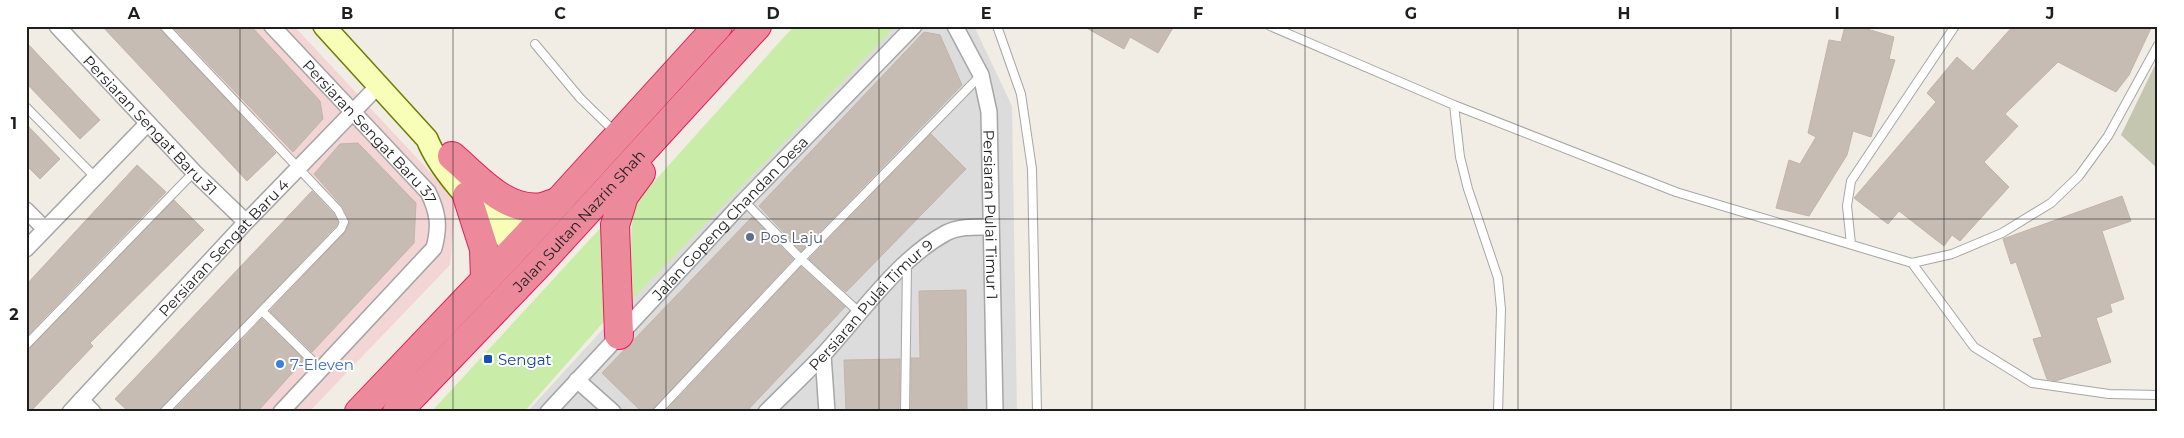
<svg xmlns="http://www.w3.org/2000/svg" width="2184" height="438" viewBox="0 0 2184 438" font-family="Montserrat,sans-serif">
	<rect width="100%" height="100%" fill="#f1ede5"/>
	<!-- residential -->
	<path fill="#dddcdc" d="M881,26H974L1012,106L1017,412H527Z"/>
	<!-- commercial -->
	<path fill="#f2d5d4" d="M167,26H294L456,200L450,265L309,412H166L347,220Z"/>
	<!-- construction -->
	<path fill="#c5c6b0" d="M2158,59V169L2121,135Z"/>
	<!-- grass -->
	<path fill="#c9eda9" d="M794,26H896L628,304L633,205Z
		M605,223L608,317L524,412H431Z"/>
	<!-- building -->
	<path fill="#c6bcb4" stroke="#c3b4a7" d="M102,26H158L276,153L247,181Z
		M172,26H251L320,101L323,119L293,152Z
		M1083,26H1174L1158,53L1130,37L1124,49Z
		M1845,26H1857L1894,37L1889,59L1895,60L1871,137L1853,131L1847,155L1809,216L1776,208L1789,160L1800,164L1816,137L1808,133L1829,40L1841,42Z
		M2013,26H2152L2129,75L2116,92L2058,62L2005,114L2018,126L1984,162L2009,187L1960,241L1952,235L1944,246L1899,211L1888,224L1854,198L1936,102L1927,93L1957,57L1973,71Z
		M924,32L940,35L962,85L801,251L759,206Z
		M26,42L100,120L80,139L26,83Z
		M26,124L60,159L40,179L26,165Z
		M931,134L966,169L846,292L809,259Z
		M358,143L416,203L414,243L312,352L270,311L346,231L350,221L343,207L314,174L340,144Z
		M137,165L166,192L26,337V285Z
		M312,191L333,213L338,222L336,226L158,412H129L115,399Z
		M2122,196L2131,221L2102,231L2124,299L2110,304L2112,312L2096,318L2111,362L2056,381L2047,379L2033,339L2042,337L2016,262L2011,264L2003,239Z
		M174,200L204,230L90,343L93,346L30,412H26V350Z
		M752,217L793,259L651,412H642L602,373Z
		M801,267L845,307L746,412H665Z
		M966,290L967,412H911V358H920L919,291Z
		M262,319L304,360L257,412H172Z
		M900,359L899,412H846L844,360Z"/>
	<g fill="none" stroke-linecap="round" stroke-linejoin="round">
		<defs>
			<path id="lane" d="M164,26L338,210L344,222L341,229L164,412
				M997,26L1021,94L1032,169L1037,412
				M1270,26L1454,105L1676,192L1912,263L1952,254L2002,233L2051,203L2079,176L2108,136L2158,45
				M535,44L580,98L616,133
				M1454,105L1460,157L1468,189L1498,278L1501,309L1498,412
				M26,107L95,177
				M744,201L801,259L860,313
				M1851,244L1847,206L1851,181L1955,26
				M1912,263L1974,347L2032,383L2109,394L2158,395
				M262,311L321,369
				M26,345L194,172
				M657,412L801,259L981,75
				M905,412L907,264"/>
			<g id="street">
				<path id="s1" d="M57,26L194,172L246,222"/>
				<path id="s2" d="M272,26L428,192C438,212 440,226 434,248L281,412"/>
				<path id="s3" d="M955,26L981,75L989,112L995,412"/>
				<path d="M26,210L45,229"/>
				<path d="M26,249L148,123"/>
				<path d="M823,355L827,412"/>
				<path d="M577,380L613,412"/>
				<path d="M81,400L93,412"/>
				<path id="s4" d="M70,412L246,222L378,86"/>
				<path id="s5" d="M548,412L744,201L914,26"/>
				<path id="s6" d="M766,412C785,393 805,374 823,355C860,315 898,259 946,233C959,226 976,227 991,227"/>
			</g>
			<path id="secondary" d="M324,26L427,139C442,177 487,218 515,248
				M487,194L526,237"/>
			<g id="highway">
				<path d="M452,156C477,177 505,212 541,207C547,206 554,203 559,201"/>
				<path d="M467,196L484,249L485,279"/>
				<path d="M619,335L615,225L624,196L641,173"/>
				<path d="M359,412L526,237L718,26"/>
				<path id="s7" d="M397,412L539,264L757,26"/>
			</g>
		</defs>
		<!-- lane casing -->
		<use href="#lane" stroke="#a6a6a6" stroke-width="10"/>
		<!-- street casing -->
		<use href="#street" stroke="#a6a6a6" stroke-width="18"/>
		<!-- secondary casing -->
		<use href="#secondary" stroke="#6d7d00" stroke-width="24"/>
		<!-- highway casing -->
		<use href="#highway" stroke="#e41c5d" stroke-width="30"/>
		<!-- lane -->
		<use href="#lane" stroke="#fff" stroke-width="8"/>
		<!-- street -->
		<use href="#street" stroke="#fff" stroke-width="15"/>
		<!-- secondary -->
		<use href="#secondary" stroke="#f8fdb7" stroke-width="21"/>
		<!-- highway -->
		<use href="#highway" stroke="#ec899a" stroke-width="28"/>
	</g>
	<!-- grid -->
	<path fill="none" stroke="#1f1f1f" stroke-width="1" stroke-opacity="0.55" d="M240,26V412M453,26V412M666,26V412M879,26V412M1092,26V412M1305,26V412M1518,26V412M1731,26V412M1944,26V412M26,219H2158"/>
	<!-- markers -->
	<circle fill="#5c6f8a" stroke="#fff" stroke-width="2" cx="750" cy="237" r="5"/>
	<rect fill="#1a4fb4" stroke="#fff" stroke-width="2" x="483" y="354" width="10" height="10" rx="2.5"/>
	<circle fill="#3f7fe0" stroke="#fff" stroke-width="2" cx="280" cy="364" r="5"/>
	<g text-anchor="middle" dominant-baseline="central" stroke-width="4" stroke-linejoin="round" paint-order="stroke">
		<!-- street labels -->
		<g font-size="15" fill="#1f1f1f" stroke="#fff">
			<text stroke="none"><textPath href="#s1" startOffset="136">Persiaran Sengat Baru 31</textPath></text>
			<text stroke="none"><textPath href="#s2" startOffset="144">Persiaran Sengat Baru 37</textPath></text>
			<text stroke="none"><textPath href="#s3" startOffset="196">Persiaran Pulai Timur 1</textPath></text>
			<text stroke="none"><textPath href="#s5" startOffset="266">Jalan Gopeng Chandan Desa</textPath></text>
			<text stroke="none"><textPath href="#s7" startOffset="264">Jalan Sultan Nazrin Shah</textPath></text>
			<text stroke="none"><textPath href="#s4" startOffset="225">Persiaran Sengat Baru 4</textPath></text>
			<text stroke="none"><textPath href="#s6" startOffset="150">Persiaran Pulai Timur 9</textPath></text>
		</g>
		<!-- service labels -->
		<g font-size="15" fill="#4e5e75" stroke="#fff" text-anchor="start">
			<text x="760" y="237">Pos Laju</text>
		</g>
		<!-- transit labels -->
		<g font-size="15" fill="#164399" stroke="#fff" text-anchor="start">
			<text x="498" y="359">Sengat</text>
		</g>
		<!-- shop labels -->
		<g font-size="15" fill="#366cbe" stroke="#fff" text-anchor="start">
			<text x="290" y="364">7-Eleven</text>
		</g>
	</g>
	<!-- border -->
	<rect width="2184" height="438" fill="none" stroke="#ffffff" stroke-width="55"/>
	<rect x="28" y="28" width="2128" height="382" fill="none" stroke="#1f1f1f" stroke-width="2"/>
	<g font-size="16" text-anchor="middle" font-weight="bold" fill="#1f1f1f">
		<text x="134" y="19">A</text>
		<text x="347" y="19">B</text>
		<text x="560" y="19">C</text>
		<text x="773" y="19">D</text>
		<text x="986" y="19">E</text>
		<text x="1198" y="19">F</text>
		<text x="1411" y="19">G</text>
		<text x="1624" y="19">H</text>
		<text x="1837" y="19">I</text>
		<text x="2050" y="19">J</text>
		<text x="14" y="129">1</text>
		<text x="14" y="320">2</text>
	</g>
</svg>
